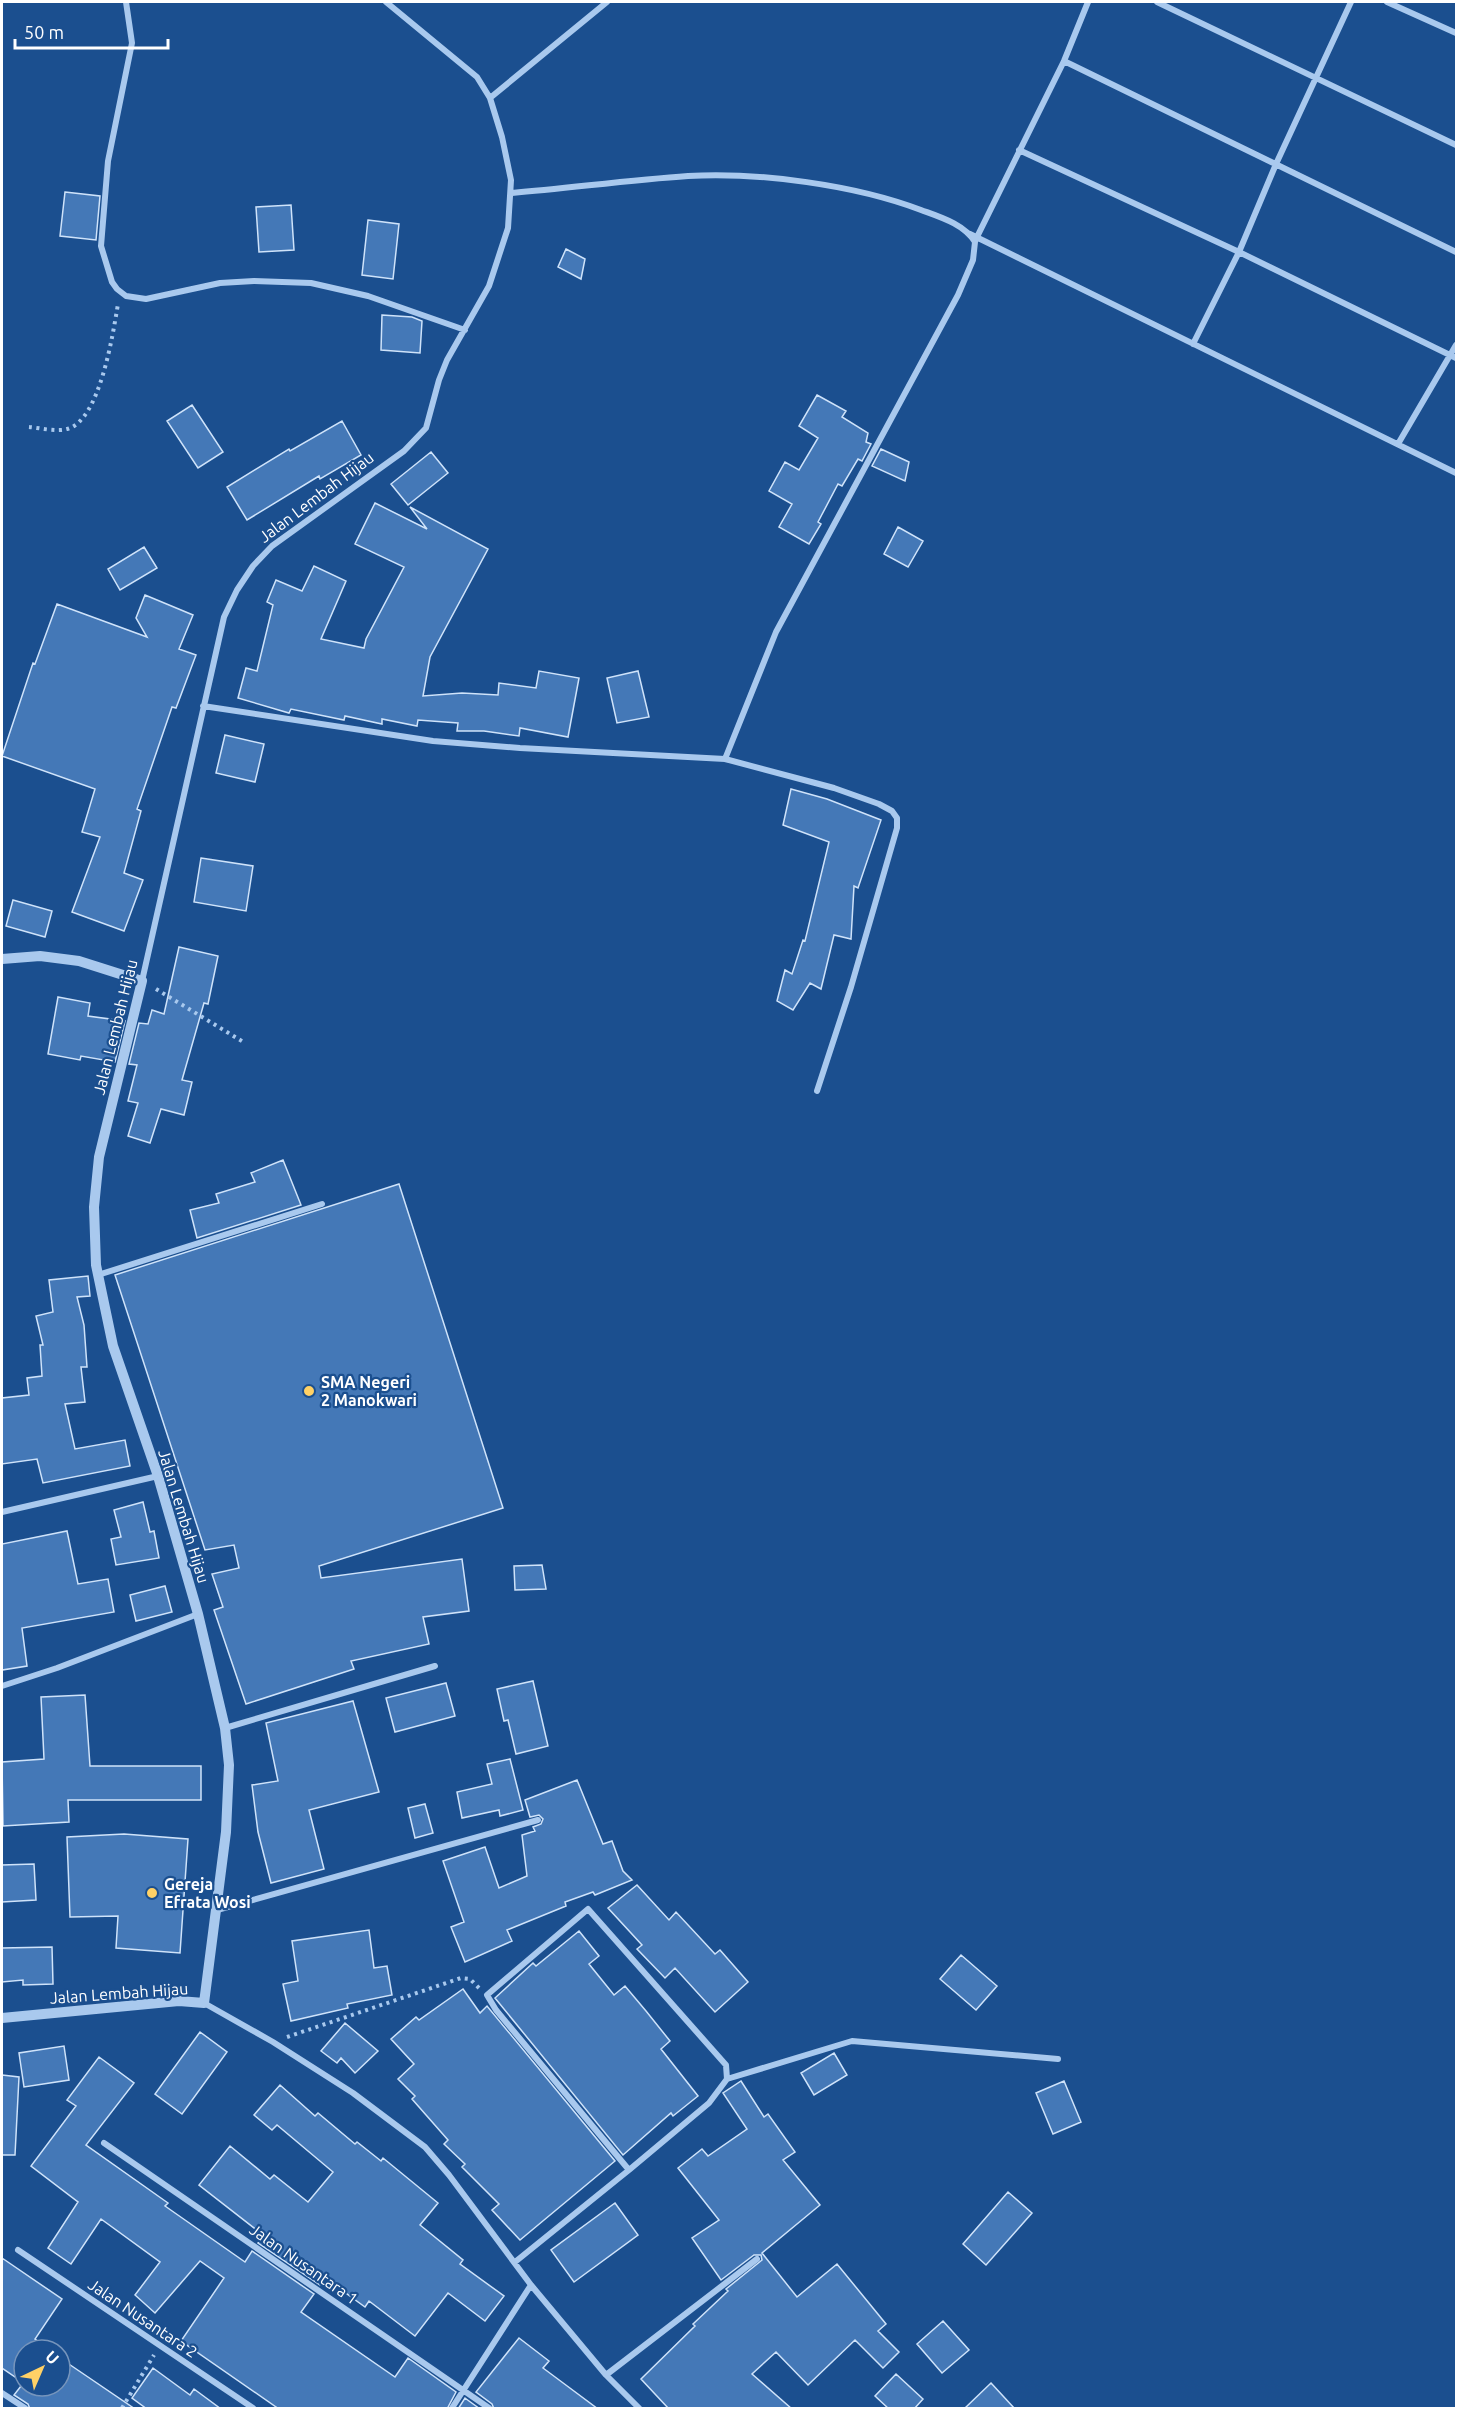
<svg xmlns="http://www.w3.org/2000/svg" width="1458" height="2410" viewBox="0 0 1458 2410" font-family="Ubuntu,sans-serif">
	<rect width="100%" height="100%" fill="#1b4f8f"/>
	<!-- building -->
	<path fill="#4478b7" stroke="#cfe3fa" stroke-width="1.5" d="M65,192L100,196L96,240L60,236Z
		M291,205L294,250L259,252L256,207Z
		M368,220L399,224L393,279L362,275Z
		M566,249L585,259L581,279L558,267Z
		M382,315L412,317L422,321L420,353L381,350Z
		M817,395L846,411L842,417L868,433L866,442L871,444L862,461L858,459L842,486L838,484L818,522L821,524L809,544L779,527L792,504L769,491L785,462L799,470L818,438L799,426Z
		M192,405L223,452L198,468L167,421Z
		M342,421L361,455L320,479L319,476L247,520L227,487L289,449L290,451Z
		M881,449L909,462L905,481L872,466Z
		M431,452L448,473L408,505L391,484Z
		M375,503L427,529L410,507L488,549L430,657L423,696L462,693L498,695L499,683L536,688L539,671L579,678L568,737L520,728L519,736L484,731H457L458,723L418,720L417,726L382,719V724L345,716L344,720L291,709L289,713L238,698L246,668L257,671L273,605L267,602L276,580L302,591L314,566L346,581L321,639L364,648L366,639L404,567L355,544Z
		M898,527L923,541L908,567L884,554Z
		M144,547L157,568L120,590L108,569Z
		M145,595L193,615L179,649L196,655L176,708L172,707L137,809L141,811L124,873L143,880L124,931L72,912L100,837L82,832L95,789L2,756L33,663L35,664L57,604L147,637L136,618Z
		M638,671L649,717L617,723L607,678Z
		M225,735L264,744L255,782L216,773Z
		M791,789L827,799L881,820L858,888L854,886L851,939L834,935L821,989L810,983L793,1010L777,1001L785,970L792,974L803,940L805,941L829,842L783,825Z
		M201,858L253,866L246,911L194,902Z
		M13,900L52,911L45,937L6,926Z
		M179,947L218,956L208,1004L204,1003L182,1080L192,1082L184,1115L161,1109L150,1143L128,1136L138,1103L128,1101L137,1065L129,1064L139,1023L148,1024L152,1010L164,1014Z
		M58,997L90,1003L88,1016L125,1021L115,1062L81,1056L80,1060L48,1054Z
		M283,1160L301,1205L197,1238L190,1210L219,1203L216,1194L255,1182L251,1173Z
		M399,1184L503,1508L319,1566L321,1578L462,1559L469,1611L423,1617L429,1644L351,1661L354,1669L246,1704L214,1610L223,1607L212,1574L239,1568L234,1545L205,1550L115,1275Z
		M88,1276L90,1296L77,1297L84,1325L87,1367H81L85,1402L65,1404L75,1449L125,1440L130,1466L43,1483L37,1459L2,1464V1398L29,1395L27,1378L42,1376L40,1345H43L36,1316L53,1312L49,1280Z
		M143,1502L150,1532L154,1531L159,1558L116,1565L111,1539L121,1537L114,1510Z
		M67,1531L78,1584L108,1579L114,1612L22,1628L27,1666L2,1670V1544Z
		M542,1565L546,1589L515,1590L514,1566Z
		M165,1586L172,1612L136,1621L130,1595Z
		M533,1681L548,1746L516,1754L508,1720L504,1721L497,1689Z
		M446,1683L455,1716L395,1732L386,1698Z
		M85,1695L90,1766H201V1800H68L69,1822L3,1826L2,1762L44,1759L41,1697Z
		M353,1701L379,1792L309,1810L324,1869L271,1883L258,1832L252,1785L278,1781L266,1723Z
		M510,1759L523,1810L500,1816L499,1810L462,1818L457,1792L492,1784L487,1764Z
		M577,1780L603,1844L612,1841L623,1871L632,1880L595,1895L593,1892L565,1902L566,1906L507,1930L512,1941L465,1962L451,1927L464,1922L443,1861L485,1847L499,1888L527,1876L522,1835L535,1831L533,1827L541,1824L543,1819L539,1815L530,1817L525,1800Z
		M425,1804L433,1833L415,1838L408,1808Z
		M124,1834L188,1839L180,1953L116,1948L118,1916L70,1917L67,1837Z
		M34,1864L36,1900L2,1902V1865Z
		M637,1885L669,1920L676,1912L715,1954L720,1950L748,1982L715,2012L675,1968L665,1978L637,1949L642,1945L608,1908Z
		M369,1930L374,1968L387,1966L392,1995L347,2004L348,2008L291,2021L283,1984L298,1981L292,1941Z
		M579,1931L599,1956L589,1964L614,1995L625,1986L646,2011L670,2041L661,2049L698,2096L673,2116L671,2113L623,2155L495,1998L533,1963L536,1966Z
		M52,1947L53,1984L23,1985V1980L2,1982V1948Z
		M961,1955L997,1986L976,2010L940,1979Z
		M463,1989L480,2013L487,2006L615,2161L520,2240L492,2210L499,2204L462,2167L465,2164L444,2144L448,2140L412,2099L415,2096L398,2079L414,2064L391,2039L416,2017L419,2020Z
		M345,2023L378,2051L355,2073L341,2058L337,2063L321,2051Z
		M200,2032L227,2052L182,2114L155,2094Z
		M64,2046L69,2080L24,2087L19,2053Z
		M834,2053L847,2075L814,2095L801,2073Z
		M99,2057L134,2083L86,2145L168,2203L165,2206L245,2262L252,2251L314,2294L301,2312L395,2377L408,2358L456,2392L447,2409H279L181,2341L224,2278L200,2261L155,2313L135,2295L160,2262L101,2219L71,2264L48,2248L78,2202L31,2166L76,2106L67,2100Z
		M2,2075L19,2077L15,2155H2Z
		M741,2081L764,2117L768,2114L795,2152L783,2160L820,2205L762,2253L797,2297L837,2264L886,2324L878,2331L899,2352L883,2368L855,2340L808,2385L776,2352L752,2374L792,2409H669L641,2379L695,2326L693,2324L728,2291L726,2289L762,2260L761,2255H754L721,2280L692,2238L719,2220L678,2168L702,2149L708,2156L747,2129L723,2093Z
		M1064,2081L1081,2122L1053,2134L1036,2093Z
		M280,2085L315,2116L318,2113L355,2144L357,2142L381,2161L383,2158L438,2203L420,2225L463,2260L460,2264L504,2296L485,2321L448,2293L415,2336L369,2301L365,2307L325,2278L320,2285L258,2243L263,2235L199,2185L230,2146L270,2179L274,2175L308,2202L333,2172L277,2125L272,2130L254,2115Z
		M1008,2192L1032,2213L986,2265L963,2244Z
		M615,2203L638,2235L574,2282L551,2250Z
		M2,2258L62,2299L35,2339L50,2350H24V2383L2,2368Z
		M943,2321L969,2350L942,2373L917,2344Z
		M519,2338L549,2361L543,2368L598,2409H494L492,2404L476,2392Z
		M60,2358L135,2409H30L28,2404L14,2395L21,2386H60Z
		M153,2368L190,2395L194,2389L221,2409H147L132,2398Z
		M896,2374L923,2399L914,2409H889L875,2396Z
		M991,2383L1015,2409H964Z
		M465,2398L469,2401L480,2409H458Z"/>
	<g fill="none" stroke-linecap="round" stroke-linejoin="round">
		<!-- path -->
		<path stroke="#a9c9ee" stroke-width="4" stroke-dasharray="3 4.5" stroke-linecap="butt" d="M29,427C40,428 56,432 67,429C100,421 113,333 118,304
			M156,989L245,1043
			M287,2037L461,1978L470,1979L479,1988
			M122,2408L154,2355"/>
		<!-- minor -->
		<path stroke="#a9c9ee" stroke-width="6" d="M126,2L132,43L108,161L101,246L112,282L117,289L126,296L146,299L220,283L254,281L311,283L368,296L465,330
			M1157,2L1456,145
			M1387,2L1456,33
			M1064,61L1456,252
			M490,98L607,2
			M1019,150L1239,252L1456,358
			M512,193C571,188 630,180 688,176C760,172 855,185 921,210C940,217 964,224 975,242L973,260L958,295L776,632L725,759
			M970,234L1456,473
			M977,237L1064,61L1088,2
			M1193,344L1239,252L1276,164L1351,2
			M1398,444L1456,345
			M203,706L433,741L520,748L725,759L834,788L879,804L892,811L897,818V828L851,987L817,1091
			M142,981L224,617L237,590L253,566L272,546L404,451L426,428L439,380L447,360L489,286L508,228L511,180L502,137L490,98L477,77L386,2
			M98,1275L322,1204
			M2,1512L158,1476
			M2,1686L57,1668L198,1614
			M225,1728L435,1666
			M217,1910L538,1820
			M204,2003L273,2042L353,2093L425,2147L449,2175L531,2285L606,2375L639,2408
			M727,2079L852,2041L1058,2059
			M104,2143L489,2408
			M18,2250L253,2408
			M515,2262L619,2178L629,2170L709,2103L727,2079L726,2065L588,1909L487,1995L496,2010L629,2170
			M606,2375L757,2259
			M2,2393L25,2408
			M452,2408L531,2285"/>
		<!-- tertiary -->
		<path stroke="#a9c9ee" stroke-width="10" d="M2,959L40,956L79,961L142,981L99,1157L94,1207L96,1265L113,1346L158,1476L198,1614L225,1728L229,1765L226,1832L204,2003L179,2001L2,2018"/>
	</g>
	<!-- markers -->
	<g fill="#ffd166" stroke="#1b4f8f" stroke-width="2">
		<circle cx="309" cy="1391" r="6"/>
		<circle cx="152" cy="1893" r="6"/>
	</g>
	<g text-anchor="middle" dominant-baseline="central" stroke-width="4.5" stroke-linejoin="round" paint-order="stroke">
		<!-- street labels -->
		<g font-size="16" fill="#fff" stroke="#1b4f8f">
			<text transform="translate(316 497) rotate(-37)">Jalan Lembah Hijau</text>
			<text transform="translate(115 1027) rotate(-76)">Jalan Lembah Hijau</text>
			<text transform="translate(184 1516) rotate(73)">Jalan Lembah Hijau</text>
			<text transform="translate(119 1993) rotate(-4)">Jalan Lembah Hijau</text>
			<text transform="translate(304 2264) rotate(35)">Jalan Nusantara 1</text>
			<text transform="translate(143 2318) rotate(34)">Jalan Nusantara 2</text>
		</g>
		<!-- poi labels -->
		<g font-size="16" font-weight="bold" fill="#fff" stroke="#1b4f8f" text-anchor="start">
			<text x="321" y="1382">SMA Negeri<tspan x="321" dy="18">2 Manokwari</tspan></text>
			<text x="164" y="1884">Gereja<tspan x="164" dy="18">Efrata Wosi</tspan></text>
		</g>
	</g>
	<!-- border -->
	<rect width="1458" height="2410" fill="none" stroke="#ffffff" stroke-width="6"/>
	<!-- north arrow -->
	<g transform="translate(42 2368) rotate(44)"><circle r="28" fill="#1b4f8f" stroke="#7695bc" stroke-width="1.5"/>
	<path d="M0-4.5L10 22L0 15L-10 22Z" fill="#ffd166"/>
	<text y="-9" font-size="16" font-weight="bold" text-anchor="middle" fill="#ffffff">U</text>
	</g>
	<!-- scale -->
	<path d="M15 39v9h153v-9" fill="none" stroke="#ffffff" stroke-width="3"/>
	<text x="24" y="39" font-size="18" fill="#ffffff" stroke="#1b4f8f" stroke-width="4.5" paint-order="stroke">50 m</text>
</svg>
